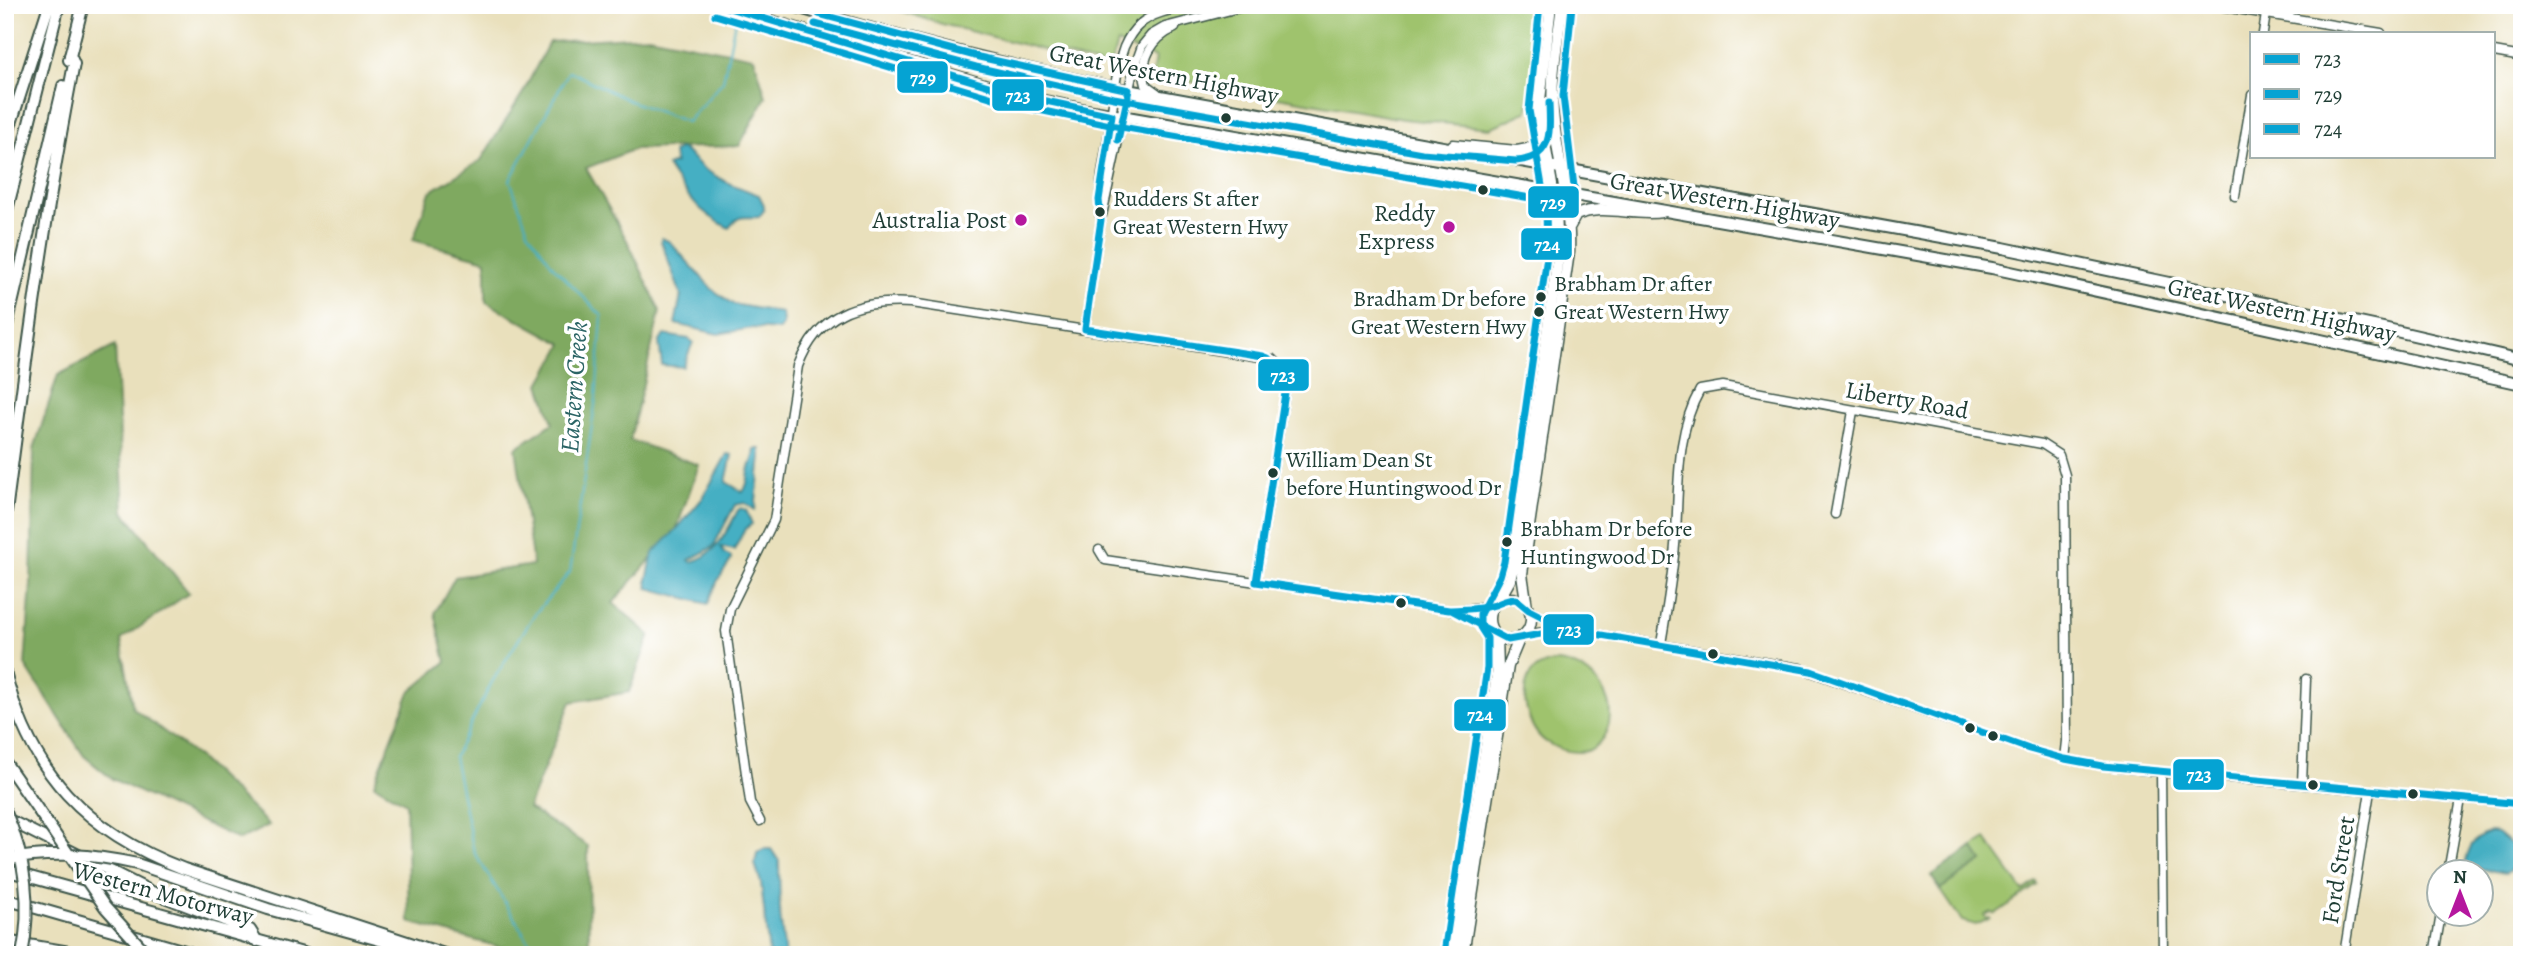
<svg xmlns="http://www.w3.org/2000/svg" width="2527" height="960" viewBox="0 0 2527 960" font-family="Alegreya,serif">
	<rect width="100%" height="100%" fill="#fff"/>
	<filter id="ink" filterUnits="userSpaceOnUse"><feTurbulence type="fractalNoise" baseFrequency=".0143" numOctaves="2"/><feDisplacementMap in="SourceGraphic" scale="14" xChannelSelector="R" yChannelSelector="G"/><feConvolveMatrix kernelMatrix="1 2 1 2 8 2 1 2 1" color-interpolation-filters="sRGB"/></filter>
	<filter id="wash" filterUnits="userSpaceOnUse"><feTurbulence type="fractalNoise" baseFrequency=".00686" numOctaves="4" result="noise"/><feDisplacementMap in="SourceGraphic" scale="28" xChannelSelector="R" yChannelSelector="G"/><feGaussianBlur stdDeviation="1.57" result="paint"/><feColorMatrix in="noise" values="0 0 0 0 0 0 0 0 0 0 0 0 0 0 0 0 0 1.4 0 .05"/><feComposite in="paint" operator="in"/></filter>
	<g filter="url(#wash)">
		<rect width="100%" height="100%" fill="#e9e0bc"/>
		<!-- green -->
		<path fill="#9fc36d" stroke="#5f8050" stroke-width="2" d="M882,5H1542L1528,111L1490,128L1403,119L1152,75L1155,58L1117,43L1110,67L942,24Z
			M1553,662C1594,661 1629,710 1598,744C1592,750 1587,752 1579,752C1569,752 1557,749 1548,743C1529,732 1518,695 1530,675C1535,667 1544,664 1553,662Z
			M1986,839L2023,891L2036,882L2037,885L1995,914L1991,912L1984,915L1986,919L1991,918L1976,925L1962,921L1940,889L1982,861L1973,847Z"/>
		<!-- forest -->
		<path fill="#7fa960" stroke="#4f734a" stroke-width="2" d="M648,36L754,57L766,97L739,146L635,149L586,168L629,244L660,311L630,440L699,465L676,530L613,603L650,635L629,692L571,702L528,808L588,846L589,955H528L409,922L406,803L374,784L410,692L446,662L435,613L455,577L533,565L516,448L553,423L540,384L563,344L486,302V260L413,240L430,192L481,160L524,91L549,42Z
			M115,346L124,512L189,593L121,640L133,708L199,758L269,825L239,840L112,779L84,756L25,665L31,584L34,449L58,375Z
			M1973,847L1982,861L1940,889L1931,876Z"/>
		<!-- water -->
		<path fill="#44afc3" stroke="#32767c" stroke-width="2" d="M679,149L684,150L704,169L728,183L759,195L764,205V210L759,217C745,219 740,212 729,228C699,213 685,194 667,166L675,163L673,153Z
			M662,238L670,242L712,289L733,304L782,313L783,324L779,330L752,328L718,334L675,324L681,295L661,241Z
			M664,335L689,339L693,342L683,367L662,365L659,343Z
			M755,449H761V457L755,510L745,503L735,505L713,547L689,560L691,562C717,555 726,533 738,510L741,508L746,510L752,524L745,529L734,550L721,547L724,553L731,557V560L717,582L708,604L648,588L647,580L653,553L676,530L702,499L727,454L732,455L726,482L743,492C749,484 747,477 750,468C752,460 755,458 755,449Z
			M2490,832L2497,833L2515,848C2514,859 2517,870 2505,873L2465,866C2468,848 2472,839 2490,832Z
			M763,849H771L779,861L780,914L785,955H769L761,883L755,864L757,853Z"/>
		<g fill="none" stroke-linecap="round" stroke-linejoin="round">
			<!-- stream -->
			<path stroke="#44afc3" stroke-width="2" d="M537,955L474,852L454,757L492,682L534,615L570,572L596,398L602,316L553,266L528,231L510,180L569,71L630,101L687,122L723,81L736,16"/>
		</g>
	</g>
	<g filter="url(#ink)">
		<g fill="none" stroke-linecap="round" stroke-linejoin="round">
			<defs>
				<path id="minor" d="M2213,5L2381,33
					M2263,33L2266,14
					M2494,52L2522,57
					M1157,93L1146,85C1139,60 1152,38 1175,28
					M2235,196L2252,95
					M1100,216C1098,187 1105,155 1110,126C1114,100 1115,72 1124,47C1128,38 1132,31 1139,25C1155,10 1179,9 1199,5
					M1085,329L1101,220L1133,71L1142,46L1151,35L1165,27L1250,5
					M1835,514L1853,411
					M1099,550L1105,560L1449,610L1472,618L1494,632
					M1459,610L1495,605
					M1529,610L1566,629L1800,668L2029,749L2065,759L2103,766L2161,772L2522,804
					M1523,635L1566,629
					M1661,644C1667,607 1674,569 1676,532C1679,485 1676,432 1700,390L1723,386L2042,444L2059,455L2065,475L2067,741L2065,759
					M2161,772L2163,955
					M2302,784L2306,679
					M760,821L750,802L726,631L730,609L774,520L798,366C818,313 858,300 911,303L1273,359L1282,368L1286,388L1256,582
					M2448,872L2461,799
					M2344,955L2370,791
					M2434,955L2441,914"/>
				<path id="major" d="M1453,145L1517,151L1528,149L1537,143L1540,133
					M1570,226L1576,215C1605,203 1633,217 1662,212
					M1489 619a21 21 0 1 1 42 0a21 21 0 1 1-42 0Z
					M1497,603L1510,580L1514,564L1558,257L1556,208L1539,109L1551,5
					M1527,607L1522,574L1569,252C1571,205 1557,159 1553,113C1550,77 1558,40 1562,5
					M1454,955L1498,669L1497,635
					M1463,955L1508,666L1520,637"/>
				<path id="highway" d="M718,5L1022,96L1087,110L1992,268L2522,384
					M790,5C898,38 1006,65 1116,88L2003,248L2383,328L2522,360
					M69,60L83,5
					M5,142L49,5
					M5,218L59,5
					M5,334L63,86
					M5,520C25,367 44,216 74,64L70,55
					M5,671C29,773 87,832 184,869L447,955
					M5,762L30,798
					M5,818L154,893L250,930L257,941
					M137,864L268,909L408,948
					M5,870L310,955
					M5,899L199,955
					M5,941L87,955"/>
			</defs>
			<!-- minor casing -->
			<use href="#minor" stroke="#3d5548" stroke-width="11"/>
			<!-- major casing -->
			<use href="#major" stroke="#3d5548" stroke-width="13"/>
			<!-- highway casing -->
			<use href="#highway" stroke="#3d5548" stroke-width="14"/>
			<!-- minor -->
			<use href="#minor" stroke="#fff" stroke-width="8"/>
			<!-- major -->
			<use href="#major" stroke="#fff" stroke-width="10"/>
			<!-- highway -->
			<use href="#highway" stroke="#fff" stroke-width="10"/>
			<defs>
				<path id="highway-bridge" d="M30,798L105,907L148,955
					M5,810C25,856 32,906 22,955
					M5,860C51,851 92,854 137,864"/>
			</defs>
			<!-- highway-bridge casing -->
			<use href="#highway-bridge" stroke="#3d5548" stroke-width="14" stroke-linecap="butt"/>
			<!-- highway-bridge -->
			<use href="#highway-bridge" stroke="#fff" stroke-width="10"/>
			<defs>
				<path id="bus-1" d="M719,5L1022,96L1112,115L1099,200L1101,220L1085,329
					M819,14L979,57L1129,90L1118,140
					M1085,329L1263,356C1281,362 1286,375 1285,393L1256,582
					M1256,582L1449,610C1464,609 1480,610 1495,605C1503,602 1507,599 1516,599L1529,610L1566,629L1811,671L2029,749L2065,759L2103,766L2522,804
					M1453,611L1508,640L1569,629"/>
				<path id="bus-2" d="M715,15L1020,106L1110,125L1565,204L1573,201L1575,195L1563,96L1572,6
					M815,24L976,67L1114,98L1422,153L1516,161C1553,158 1550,133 1549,103"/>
				<path id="bus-3" d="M1444,953L1487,668V638L1480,627V614L1500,576L1504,562L1547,256L1546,209L1529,110L1540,5"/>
			</defs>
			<!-- bus-1 casing -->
			<use href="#bus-1" stroke="#fff" stroke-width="12"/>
			<!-- bus-2 casing -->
			<use href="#bus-2" stroke="#fff" stroke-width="12"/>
			<!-- bus-3 casing -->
			<use href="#bus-3" stroke="#fff" stroke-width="12"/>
			<!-- bus-1 -->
			<use href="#bus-1" stroke="#05a3d3" stroke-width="7"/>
			<!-- bus-2 -->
			<use href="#bus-2" stroke="#05a3d3" stroke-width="7"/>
			<!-- bus-3 -->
			<use href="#bus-3" stroke="#05a3d3" stroke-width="7"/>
		</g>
	</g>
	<!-- markers -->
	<g fill="#1f3d34" stroke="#fff" stroke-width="2.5">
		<circle cx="1226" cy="118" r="6"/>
		<circle cx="1483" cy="190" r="6"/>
		<circle cx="1100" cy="212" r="6"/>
		<circle cx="1541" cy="297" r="6"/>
		<circle cx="1539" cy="312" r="6"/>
		<circle cx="1273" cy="473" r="6"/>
		<circle cx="1507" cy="542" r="6"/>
		<circle cx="1401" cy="603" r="6"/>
		<circle cx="1713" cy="654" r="6"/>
		<circle cx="1970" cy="728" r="6"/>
		<circle cx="1993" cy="736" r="6"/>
		<circle cx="2313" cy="785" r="6"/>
		<circle cx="2413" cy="794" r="6"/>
	</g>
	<g fill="#b5179e" stroke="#fff" stroke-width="2.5">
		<circle cx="1021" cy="220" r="7"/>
		<circle cx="1449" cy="227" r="7"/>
	</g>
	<g text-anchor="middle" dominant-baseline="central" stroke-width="7" stroke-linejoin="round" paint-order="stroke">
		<!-- bus labels -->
		<g font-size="22" fill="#1f3d34" stroke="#fff" text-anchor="start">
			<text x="1113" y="199">Rudders St after<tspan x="1113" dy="28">Great Western Hwy</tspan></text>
			<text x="1554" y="284">Brabham Dr after<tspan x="1554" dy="28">Great Western Hwy</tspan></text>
			<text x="1526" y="299" text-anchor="end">Bradham Dr before<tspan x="1526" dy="28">Great Western Hwy</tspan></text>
			<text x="1286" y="460">William Dean St<tspan x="1286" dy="28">before Huntingwood Dr</tspan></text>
			<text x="1520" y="529">Brabham Dr before<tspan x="1520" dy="28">Huntingwood Dr</tspan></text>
		</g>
		<!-- street labels -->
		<g font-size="24" fill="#1f3d34" stroke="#fff">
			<text transform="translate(1164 74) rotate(11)">Great Western Highway</text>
			<text transform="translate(1725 200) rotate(10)">Great Western Highway</text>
			<text transform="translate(2282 310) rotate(12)">Great Western Highway</text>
			<text transform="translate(1907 400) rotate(10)">Liberty Road</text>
			<text transform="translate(2338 870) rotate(-81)">Ford Street</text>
			<text transform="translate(163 893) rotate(15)">Western Motorway</text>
		</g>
		<!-- poi labels -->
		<g font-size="24" fill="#1f3d34" stroke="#fff" text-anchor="end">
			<text x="1435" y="213">Reddy<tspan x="1435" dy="28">Express</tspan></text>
			<text x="1007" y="220">Australia Post</text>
		</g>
		<!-- water labels -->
		<g font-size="26" font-style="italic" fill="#2c6566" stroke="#fff">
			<text transform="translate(574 387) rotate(-86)">Eastern Creek</text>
		</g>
	</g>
	<g stroke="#fff" stroke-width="2.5">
		<rect x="896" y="60" width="53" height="34" rx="7" fill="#05a3d3"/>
		<rect x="991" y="78" width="54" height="34" rx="7" fill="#05a3d3"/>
		<rect x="1527" y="185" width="53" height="34" rx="7" fill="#05a3d3"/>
		<rect x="1520" y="227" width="53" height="34" rx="7" fill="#05a3d3"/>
		<rect x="1257" y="358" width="53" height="34" rx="7" fill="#05a3d3"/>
		<rect x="1542" y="613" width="53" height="33" rx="7" fill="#05a3d3"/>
		<rect x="1453" y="698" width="54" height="34" rx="7" fill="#05a3d3"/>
		<rect x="2172" y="758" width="53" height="33" rx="7" fill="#05a3d3"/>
	</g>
	<g font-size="19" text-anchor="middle" font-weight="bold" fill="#fff">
		<text x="923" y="84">729</text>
		<text x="1018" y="102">723</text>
		<text x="1553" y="209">729</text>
		<text x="1547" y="251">724</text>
		<text x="1283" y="382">723</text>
		<text x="1569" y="636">723</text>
		<text x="1480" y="721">724</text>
		<text x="2199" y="781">723</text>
	</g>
	<!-- margin -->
	<rect width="2527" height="960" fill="none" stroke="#fff" stroke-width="28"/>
	<!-- legend -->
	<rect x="2250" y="32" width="245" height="126" fill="#ffffff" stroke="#a5b1ae" stroke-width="2"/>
	<rect x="2264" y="54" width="35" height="10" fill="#05a3d3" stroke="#a5b1ae" stroke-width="2"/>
	<text x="2314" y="66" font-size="21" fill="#1f3d34">723</text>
	<rect x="2264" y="89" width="35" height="10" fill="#05a3d3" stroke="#a5b1ae" stroke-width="2"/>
	<text x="2314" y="102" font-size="21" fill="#1f3d34">729</text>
	<rect x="2264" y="124" width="35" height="10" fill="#05a3d3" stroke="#a5b1ae" stroke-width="2"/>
	<text x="2314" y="136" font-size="21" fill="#1f3d34">724</text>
	<!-- north arrow -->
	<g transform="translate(2460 893)"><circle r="33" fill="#ffffff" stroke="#a5b1ae" stroke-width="2"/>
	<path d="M0-5L12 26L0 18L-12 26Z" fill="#b5179e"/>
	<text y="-10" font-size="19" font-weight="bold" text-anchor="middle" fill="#1f3d34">N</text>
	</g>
</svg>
